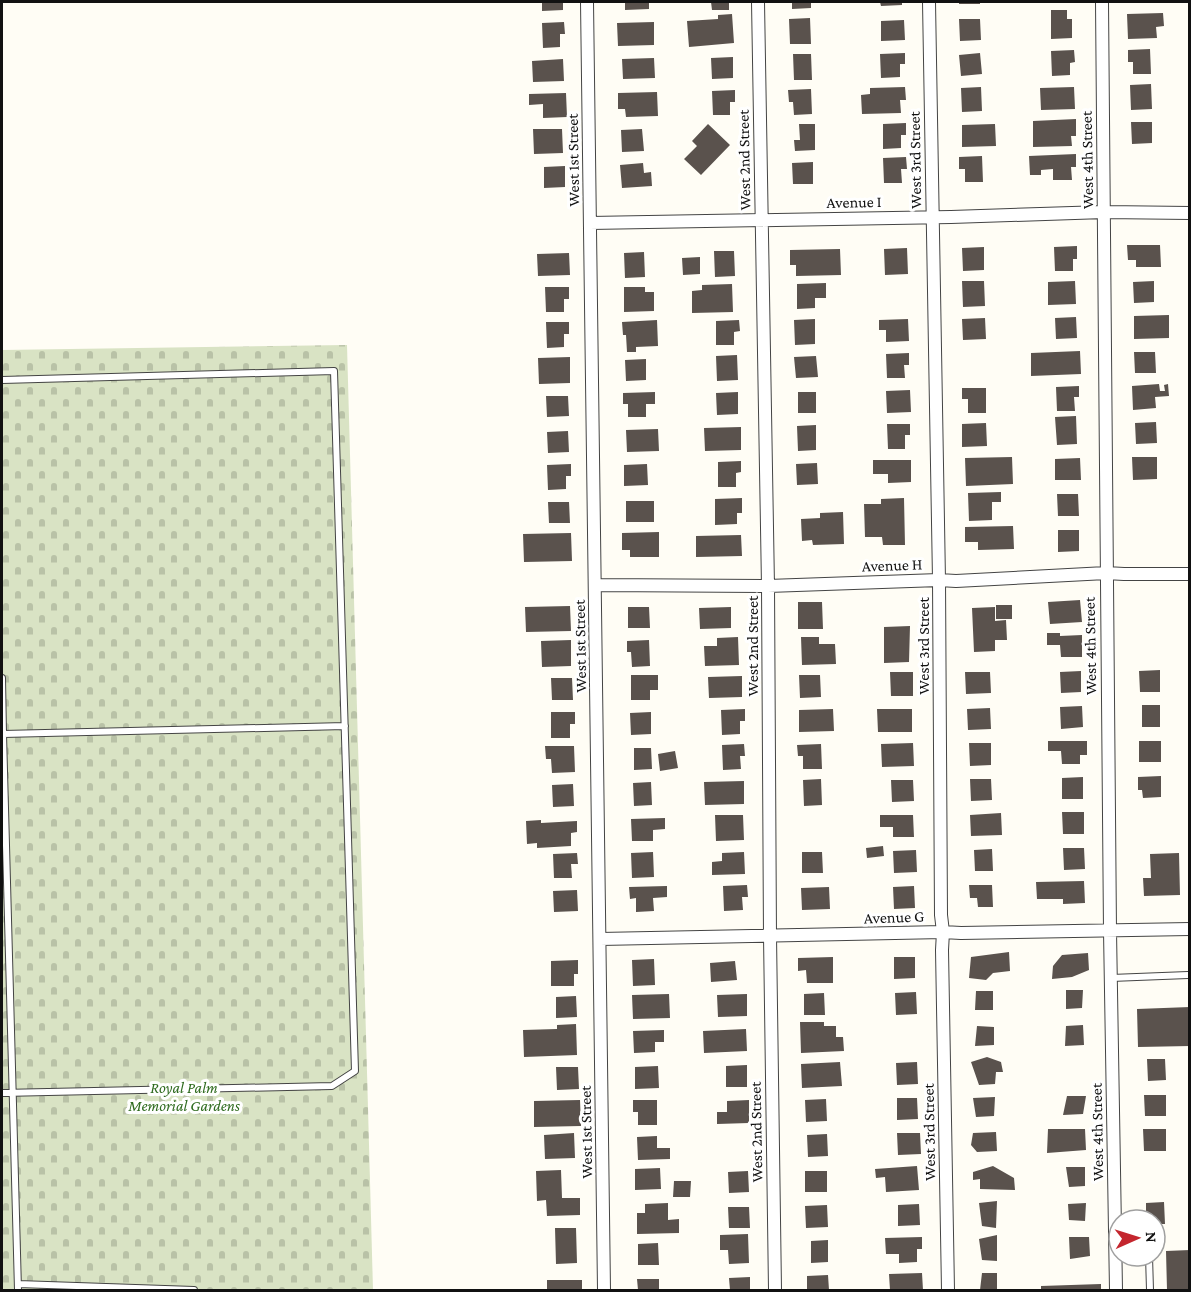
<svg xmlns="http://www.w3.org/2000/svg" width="1191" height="1292" viewBox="0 0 1191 1292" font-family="'Crimson Pro',serif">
	<defs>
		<pattern id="cemetery-stones" width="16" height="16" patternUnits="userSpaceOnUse" patternTransform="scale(1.5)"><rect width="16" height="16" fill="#d9e3c4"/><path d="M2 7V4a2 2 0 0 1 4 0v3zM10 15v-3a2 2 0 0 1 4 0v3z" fill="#b9c2a7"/></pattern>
	</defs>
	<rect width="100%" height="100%" fill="#fffdf5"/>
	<!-- cemetery -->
	<path fill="url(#cemetery-stones)" d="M347,345L373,1290H2V350Z"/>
	<!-- building -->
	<path fill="#5a524d" d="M542,2H563V10L542,11Z
		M625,2H649V9L625,10Z
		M711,2H729V10H712Z
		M792,2H811V8L792,9Z
		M880,2H902V5L881,6Z
		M959,2H980V4H959Z
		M1051,10H1067V19H1072V38L1051,39Z
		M1163,13L1164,26L1156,27L1157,38L1128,39L1127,14Z
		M732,14L734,43L689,47L687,21L718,19V15Z
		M810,18L811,44H790L789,19Z
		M959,19H980L981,40L960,41Z
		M904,20L905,40L881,41V21Z
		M564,22L565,34H560V47L543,48L542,23Z
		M654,22V45L618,46L617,23Z
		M1150,49L1151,74H1133V62H1128V50Z
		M1074,50L1075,62L1070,63V75L1052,76L1051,51Z
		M905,53V64H900V77L881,78L880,54Z
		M980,53L982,74L961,76L959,55Z
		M793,54H811L812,80H794Z
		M733,57V78L712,79L711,58Z
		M654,58L655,78L623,79L622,59Z
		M563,59L564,81L533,82L532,61Z
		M1151,84L1152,109L1131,110L1130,85Z
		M905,87L906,100H900L901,113L862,114L861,95L870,94V88Z
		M981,87L982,111L962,112L961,88Z
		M1074,87L1075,109L1041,110L1040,88Z
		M811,89L812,114L794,115L793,102H789L788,90Z
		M735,90V102H730V115H713L712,91Z
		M657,92L658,116L626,117L625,109H618V93Z
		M566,93L567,117L543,118V104L529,105V94Z
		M1076,119V136H1071L1072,146L1033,147V121Z
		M1131,122H1152V143L1132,144Z
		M906,123V135H901V148L883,149V124Z
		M708,124L730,145L701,175L684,159L697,146L692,141Z
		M799,124H815V150L795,151L794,140H800Z
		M995,124L996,146L962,147V125Z
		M533,129H562L563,153L534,154Z
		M642,129L644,151L622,152L621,130Z
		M1076,154V167H1071L1072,180H1053V169L1041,170V175H1030L1029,156Z
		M982,156L983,182H965V169H959V157Z
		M906,157L907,169H901L902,183H884L883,158Z
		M813,162V184H793L792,163Z
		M643,163L644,173L651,172L652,186L622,188L620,165Z
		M565,166V187L544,188V167Z
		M1127,245H1160L1161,267H1136V260H1128Z
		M1077,246V259H1073V271H1055L1054,247Z
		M984,247V270L963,271L962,248Z
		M907,248L908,274L885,275L884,249Z
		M840,249L841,275L796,276V265H790V250Z
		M714,251H734L735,276L715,277Z
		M644,252L645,277L625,278L624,253Z
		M569,253L570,275L538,276L537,254Z
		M700,257V274L683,275L682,258Z
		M962,281H984L985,306L963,307Z
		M1075,281L1076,304L1048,305V282Z
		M1154,281V302L1134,303L1133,282Z
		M826,283V298H815V308L797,309V284Z
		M732,284L733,312L692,313V291L702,290V285Z
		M545,287H569V299H564V312H546Z
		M624,287H645V292H654V311L624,312Z
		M1169,315V338L1134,339V316Z
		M1076,317L1077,338L1056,339L1055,318Z
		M985,318L986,339L963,340L962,319Z
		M815,319V344L795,345L794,320Z
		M908,319L909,341L886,342V330H879V320Z
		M657,320L658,346L636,347V352H627L626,335H623L622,322Z
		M739,320L740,331L734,332V345H716V321Z
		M546,322H569V334H564V347L547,348Z
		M1080,351L1081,374L1031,376V353Z
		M1134,352H1155L1156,373H1135Z
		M909,353V365H904L905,378H887L886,354Z
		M737,355L738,380L717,381L716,356Z
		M816,356L818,377L796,378L794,357Z
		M570,357V383L539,384L538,358Z
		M646,359V380L626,381L625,360Z
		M1159,384L1160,391H1165L1164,385L1168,384L1169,396L1155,397L1156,408L1133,410L1132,386Z
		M1079,386V397H1074L1075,411H1057L1056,387Z
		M962,388H986V413H968V399H962Z
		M910,390L911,412L887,413L886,391Z
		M655,392V404H646V417H628V404H623V393Z
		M738,392V414L717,415L716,393Z
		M798,392H816V413H798Z
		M546,396H568L569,416L547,417Z
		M1076,416L1077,444L1057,445L1055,417Z
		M1156,422L1157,443L1136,444L1135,423Z
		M986,423L987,446L962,447V424Z
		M887,424H910V435H905V449H888Z
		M816,425V450L798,451L797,426Z
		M741,427V450L705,451L704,428Z
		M658,429L659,451L627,452L626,430Z
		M568,431L569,452L548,453L547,432Z
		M1012,457L1013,484L966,486L965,458Z
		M1132,457H1157V479L1133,480Z
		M1080,458L1081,480H1055V459Z
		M873,460H911V482L888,483V474H873Z
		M741,461V472L736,473V487H718V462Z
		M817,463L818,484L797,485L796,464Z
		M571,464V476H566V489L548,490L547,465Z
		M647,464L648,485L624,486V465Z
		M1001,492V502H992V520L969,521L968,493Z
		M1057,494H1078L1079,516H1058Z
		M742,498V513H737V524L715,525V499Z
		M904,498L905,545H883L882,537H865L864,504H881V499Z
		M626,501H654V522H626Z
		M548,502H569L570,523H549Z
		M843,512L844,544L813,545L812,540L802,541L801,519L820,518V513Z
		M1013,526L1014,549L978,550V542H965V527Z
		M1058,530H1079V551L1058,552Z
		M659,532V557H630V550H622V533Z
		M571,533L572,561L524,562L523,534Z
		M741,535L742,556L696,557V536Z
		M1080,600L1082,622L1050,624L1048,602Z
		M798,602H822L823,629H798Z
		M996,605H1012V619H996Z
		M570,606L571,631L526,632L525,607Z
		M628,607H649L650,628H628Z
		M731,607V628L700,629L699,608Z
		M995,607V621L1006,620L1007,640H995V651L974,652L972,608Z
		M910,626L909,662L884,663V627Z
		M1047,633H1060V636L1082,635V657H1061L1060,645H1047Z
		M738,637L739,665L705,666L704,646H717V638Z
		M801,637H819V644H835L836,664L802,665Z
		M571,640V666L542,667L541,641Z
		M649,640L650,666L632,667L631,652H627V641Z
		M1160,670V692H1140L1139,671Z
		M1081,671V692L1061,693L1060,672Z
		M890,672H913V696H891Z
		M965,672H990L991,693L966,694Z
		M631,675H658V690H650V700H631Z
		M799,675H820L821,697L800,698Z
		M742,676V697L709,698L708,677Z
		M551,678H572L573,700H552Z
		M1142,705H1160V727H1142Z
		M1082,706L1083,727L1061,729L1060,707Z
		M990,708L991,729L968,730L967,709Z
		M745,709V721H740V734L722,735L721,710Z
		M833,709L834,731L799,732V710Z
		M877,709H912V732H878Z
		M551,712H575V724H570V738H551Z
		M651,712V734L631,735L630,713Z
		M1048,741H1087V755H1080V764H1062L1061,751H1048Z
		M1139,741H1161V762H1139Z
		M913,743L914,766L882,767L881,744Z
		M969,743H991V765L970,766Z
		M744,744L745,756H740L741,769L723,770L722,745Z
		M821,744L822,769H803V756H798L797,745Z
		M545,746H574L575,772L552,773L551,759H546Z
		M634,748H651L652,769L634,770Z
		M675,751L678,768L660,771L658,754Z
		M1161,776V797L1143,798L1142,790H1138V777Z
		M1083,777V799H1062V778Z
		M821,779L822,805L804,806L803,780Z
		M970,779H991L992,800L971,801Z
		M891,780H913L914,801L892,802Z
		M744,781V804L705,805L704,782Z
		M651,782L652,805L634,806L633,783Z
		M573,784L574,806L553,807L552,785Z
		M1062,812H1084V834H1063Z
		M1001,813L1002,835L971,836L970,815Z
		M715,815H743L744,840L716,841Z
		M880,815H913L914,837H893V827H880Z
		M665,818V829L653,830V841H632L631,819Z
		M541,820V823L577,821V832L571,833V846L537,848V843L527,844L526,821Z
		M883,846L884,856L867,858L866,848Z
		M1063,848H1084L1085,869L1064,870Z
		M992,849L993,871H975L974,850Z
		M916,850L917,872L894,873L893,851Z
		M653,852L654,877L632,878L631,853Z
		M744,852L745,874L712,875V862L722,861V853Z
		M802,852H822L823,873H802Z
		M577,853L578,864H571L572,878H554L553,854Z
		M1179,853L1180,895L1144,896L1143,878H1151L1150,854Z
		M1084,881L1085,903L1063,904V899H1037L1036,882Z
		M747,885L748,897H742L743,910L724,911L723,886Z
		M969,885H992L993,907H978L977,898H970Z
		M667,886V897L653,898L654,911L636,912V898L630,899L629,887Z
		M914,886L915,908L894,909L893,887Z
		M829,887L830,909L802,910L801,888Z
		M577,890L578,911L554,912L553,891Z
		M1009,952L1010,971L993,973L986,980L969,978L971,957Z
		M1088,953L1089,970L1072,977L1052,979L1053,966L1062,955Z
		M833,957V983H807L806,970L798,971V958Z
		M894,957H915V978L894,979Z
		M654,959L655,985L633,986L632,960Z
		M578,960V974H574V986H551V961Z
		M735,961L737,980L711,982L710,963Z
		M1066,990H1083L1082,1008L1066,1009Z
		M976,991H993V1010H975Z
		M916,992L917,1014L896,1015L895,993Z
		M824,993L825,1015H804V994Z
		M669,994L670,1018L633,1019L632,995Z
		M747,994V1016L718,1017L717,995Z
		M576,996L577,1017L556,1018V997Z
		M1190,1007V1046L1138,1047L1137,1009Z
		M800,1022H824V1026H836V1037H843L844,1051L801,1053Z
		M576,1024L577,1055L524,1057L523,1030L557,1029V1025Z
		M1083,1025L1084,1045L1065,1046L1066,1026Z
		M977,1026L994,1027V1045L975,1046Z
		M746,1029L747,1051L704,1053L703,1031Z
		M664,1030V1042H655V1052L634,1053L633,1031Z
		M987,1057L1001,1062L1003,1072H996L995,1084L979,1085L971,1062Z
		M1147,1059H1165L1166,1080L1148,1081Z
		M840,1062L842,1086L802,1088L801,1064Z
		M917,1062L918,1084L897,1085L896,1063Z
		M747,1065V1087H726V1066Z
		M658,1066L659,1088L635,1089V1067Z
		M556,1067H578L579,1089L557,1090Z
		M1144,1095H1166V1116H1145Z
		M1067,1096H1086L1083,1114L1063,1115Z
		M995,1097L994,1116L976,1117L973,1098Z
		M897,1098H917L918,1119L897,1120Z
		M826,1099L827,1121L806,1122L805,1100Z
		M580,1100L581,1126L534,1127V1101Z
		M633,1100H657V1125H638V1112H633Z
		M749,1100V1123L717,1124V1112H727V1101Z
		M1048,1129H1085L1086,1150L1047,1153Z
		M1143,1129H1166V1151H1144Z
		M996,1132L997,1151L977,1152L971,1145L973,1133Z
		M574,1133L575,1158L545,1159L544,1135Z
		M897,1133H920L921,1154L898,1155Z
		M827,1134L828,1156L808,1157L807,1135Z
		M657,1136V1148H670V1159L638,1160L637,1137Z
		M917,1166L919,1190L886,1192L885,1177L876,1178L875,1169Z
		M993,1166L1014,1178L1015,1190L980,1189V1179L973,1180V1172Z
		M1066,1167H1085V1186L1069,1187Z
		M660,1168L661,1189L635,1190V1169Z
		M561,1170L562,1198H580V1215L547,1216L546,1200L537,1201L536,1171Z
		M748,1171L749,1192L729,1193L728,1172Z
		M805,1171H827V1192H805Z
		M674,1181H691L690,1197H673Z
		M997,1201L996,1228L982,1226L979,1203Z
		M1164,1202L1165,1224H1155V1220H1146V1203Z
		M668,1203V1220L679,1219V1233L637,1234V1213H645V1204Z
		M1086,1203L1085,1221L1069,1220L1068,1204Z
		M919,1204L920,1225L898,1226V1205Z
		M827,1205L828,1227L806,1228L805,1206Z
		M728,1207H749L750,1228H729Z
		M555,1228H576L577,1263L556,1264Z
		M748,1234L749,1263L729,1264L728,1250H720V1235Z
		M997,1235V1261L982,1260L979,1239Z
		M922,1237V1249H917V1262L899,1263V1254H886L885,1238Z
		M1069,1237H1089L1090,1256L1070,1259Z
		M828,1240V1262L811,1263V1241Z
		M658,1243L659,1265H638V1244Z
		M1190,1250V1290H1167L1166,1251Z
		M922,1273L923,1290H890L889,1274Z
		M982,1273H997V1290H980Z
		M828,1275L829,1290H807V1276Z
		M750,1277V1290H730L729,1278Z
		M637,1279H659V1290H638Z
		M547,1280H582V1290H547Z
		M1101,1284V1290H1041V1286Z"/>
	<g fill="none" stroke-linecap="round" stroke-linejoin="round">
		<defs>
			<path id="service" d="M2,380L334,371L355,1071L332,1086L2,1093
				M2,678L3,734L345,726
				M2,734H3L18,1290
				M1111,978L1188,975
				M1149,1256L1150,1290
				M18,1284L194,1290"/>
			<path id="minor" d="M587,2L604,1290
				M758,2L768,586L770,936L775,1290
				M929,2L939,580L941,915L943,932L942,950L948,1290
				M1102,2L1110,931L1116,1290
				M590,223L951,217L1104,212L1190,213
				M596,585L768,586L939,580L956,581L1106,573L1124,574H1190
				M600,939L943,932L961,933L1190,929"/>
		</defs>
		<!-- service casing -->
		<use href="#service" stroke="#444" stroke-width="8"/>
		<!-- minor casing -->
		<use href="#minor" stroke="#444" stroke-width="14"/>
		<!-- service -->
		<use href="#service" stroke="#fff" stroke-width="6"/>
		<!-- minor -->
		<use href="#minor" stroke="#fff" stroke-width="12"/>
	</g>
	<g text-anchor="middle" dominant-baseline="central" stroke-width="6" stroke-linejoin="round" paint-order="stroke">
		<!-- street labels -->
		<g font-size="16" fill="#111" stroke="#fff">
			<text transform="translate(573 160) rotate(-91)">West 1st Street</text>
			<text transform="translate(744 160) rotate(-91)">West 2nd Street</text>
			<text transform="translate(915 160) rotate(-91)">West 3rd Street</text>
			<text transform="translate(1087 160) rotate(-91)">West 4th Street</text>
			<text transform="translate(854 202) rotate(-1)">Avenue I</text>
			<text transform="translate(892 565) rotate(-2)">Avenue H</text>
			<text transform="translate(580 646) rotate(-91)">West 1st Street</text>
			<text transform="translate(752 646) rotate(-90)">West 2nd Street</text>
			<text transform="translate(923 646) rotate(-90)">West 3rd Street</text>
			<text transform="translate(1090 646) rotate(-91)">West 4th Street</text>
			<text transform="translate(894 917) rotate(-2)">Avenue G</text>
			<text transform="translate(586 1132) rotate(-91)">West 1st Street</text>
			<text transform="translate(756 1132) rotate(-91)">West 2nd Street</text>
			<text transform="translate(929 1132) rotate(-91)">West 3rd Street</text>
			<text transform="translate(1097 1132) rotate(-91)">West 4th Street</text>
		</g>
		<!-- park labels -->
		<g font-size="16" font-style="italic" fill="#2f6b1f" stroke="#fff">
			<text x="184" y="1087">Royal Palm<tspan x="184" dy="18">Memorial Gardens</tspan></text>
		</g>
	</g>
	<!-- border -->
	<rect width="1191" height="1292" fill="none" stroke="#111111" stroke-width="6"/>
	<!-- north arrow -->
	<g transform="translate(1137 1238) rotate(87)"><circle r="28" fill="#ffffff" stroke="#a0a0a0" stroke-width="1.5"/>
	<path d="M0-4.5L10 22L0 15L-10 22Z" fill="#c4262e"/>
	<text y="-9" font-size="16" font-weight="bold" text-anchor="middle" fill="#111111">N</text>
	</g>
</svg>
